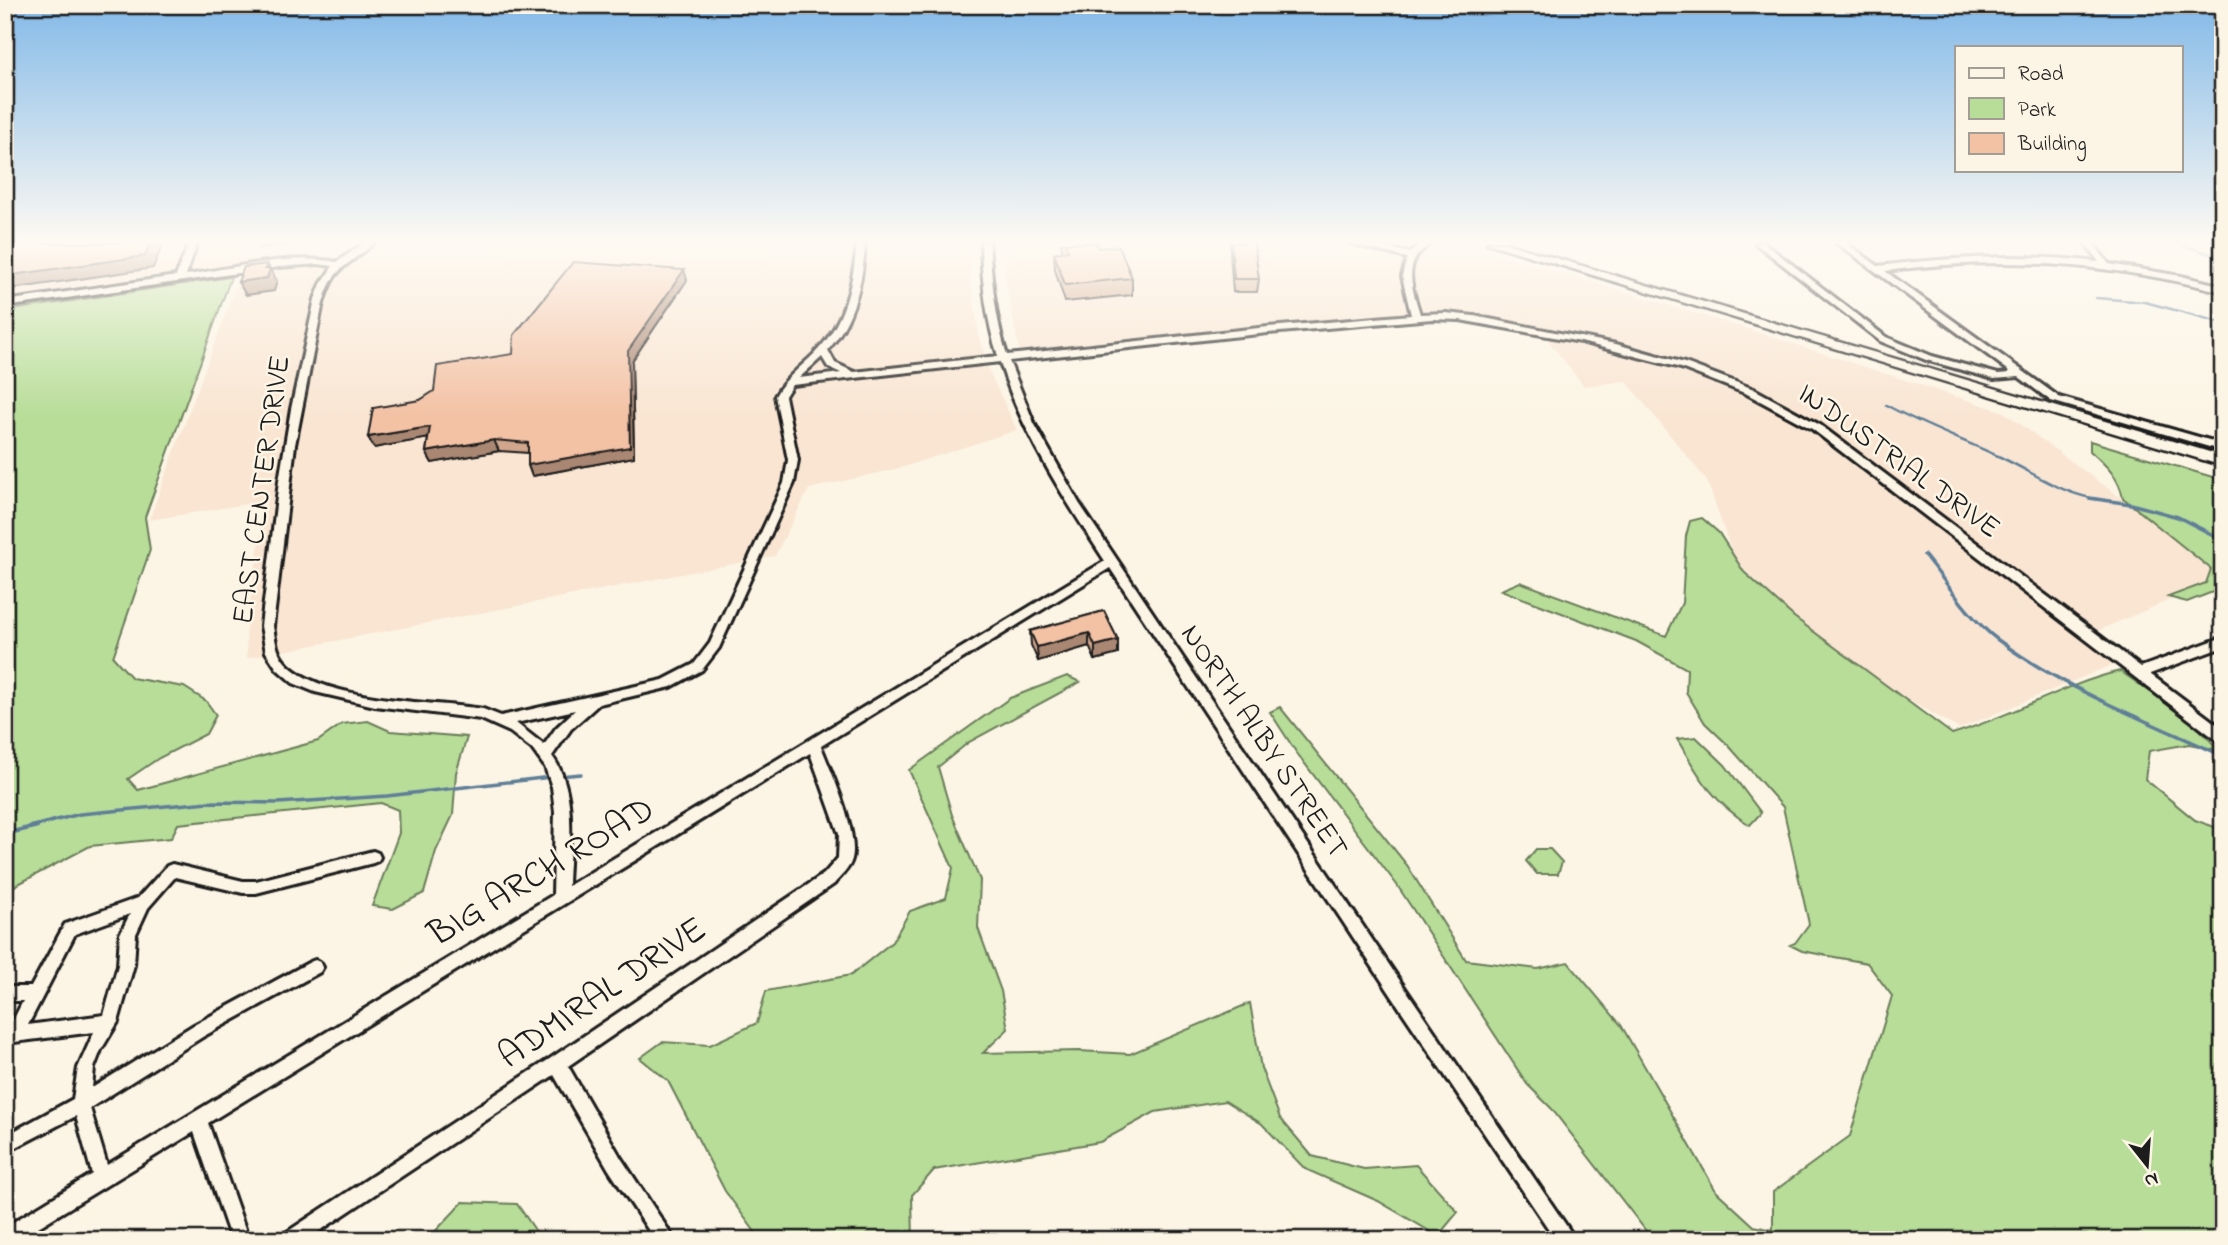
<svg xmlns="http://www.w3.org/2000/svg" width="2228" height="1245" viewBox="0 0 2228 1245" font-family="'Indie Flower',sans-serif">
	<rect width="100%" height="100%" fill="#fcf5e5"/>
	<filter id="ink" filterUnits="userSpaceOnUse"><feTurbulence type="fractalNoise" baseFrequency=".0143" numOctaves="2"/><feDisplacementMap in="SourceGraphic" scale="14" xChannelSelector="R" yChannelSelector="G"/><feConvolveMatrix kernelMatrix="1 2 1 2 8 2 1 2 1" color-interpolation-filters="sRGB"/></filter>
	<g filter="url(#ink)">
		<!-- built -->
		<path fill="#f9e5d2" d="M5,243H320L315,257L278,260L5,302Z
			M353,243H969L970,275L979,335L988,369L1017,430L900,468L809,489L775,556L247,658L246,628L266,501L149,520L240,275L318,266Z
			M1005,243H1462L1754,331L2004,412L2223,573V577L2097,631L2131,657L1959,729L1840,659L1735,561L1707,481L1626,381L1584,386L1545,337L1519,323L1465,313L1396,315L1245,328L1020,354L1005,278Z"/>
		<!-- green -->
		<path fill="#b7dd98" stroke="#6a7c5a" stroke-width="2" d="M231,277L145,517L150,550L113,657L132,678L184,687L206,701L216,715L206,734L159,758L128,779L138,790L318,741L342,724L368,721L390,731L467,737L456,773L453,815L436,851L424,893L393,909L372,906L399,833L398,810L381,803L178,824L171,838L90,846L5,891V311Z
			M2090,441L2223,480V588L2187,602L2168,597L2206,583L2211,569L2123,498C2119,477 2106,465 2090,451Z
			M1702,518L1719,533L1744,572L1794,617L1952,734C2010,717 2062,685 2120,671L2191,720L2219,750L2189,744L2149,751L2145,779L2195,820L2223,830V1240H1653L1551,1108L1527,1084L1397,885L1296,752L1270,712L1280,707L1407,865L1466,960L1538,969L1568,962L1621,1025L1716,1191L1754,1226L1773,1230V1192L1850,1136L1892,996L1867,963L1802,951L1790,945L1795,943L1809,924L1783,807L1729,746L1705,723L1686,692L1687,669L1636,641L1501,590L1520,582L1666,636L1682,603L1686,536L1690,521Z
			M1067,676L1080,682L969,742L938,767L952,815L980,880L978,928L1001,991L1008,1029L983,1053L1079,1051L1130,1054L1250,1003L1261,1068L1280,1118L1312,1156L1364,1169L1416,1165L1458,1212L1438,1236L1378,1201L1305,1169L1262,1124L1225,1101L1155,1112L1100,1142L934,1170L912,1195L913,1240H761L725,1191L668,1081L640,1058L662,1042L710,1045L757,1023L766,991L851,975L892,942L910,911L946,898L953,868L909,770L1010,698Z
			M1696,737L1725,765L1761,813L1750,825C1713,803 1698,775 1677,739Z
			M1536,849H1550L1562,862L1558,874H1537L1526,861Z
			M463,1202L517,1204L542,1240H427Z"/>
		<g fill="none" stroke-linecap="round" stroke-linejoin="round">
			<!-- stream-far2 -->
			<path stroke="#5f7e97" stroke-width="2.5" d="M2176,243L2223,258
				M2096,298L2145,302L2223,323
				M1886,405C1922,425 1961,439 1998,456C2035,473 2060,494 2102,500"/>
			<!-- stream-far1 -->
			<path stroke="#5f7e97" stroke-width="3.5" d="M2089,498L2131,504L2178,517L2223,540
				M1924,555C1947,583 1969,618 1998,640C2066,690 2147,721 2223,756
				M559,776L581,774
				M30,827L80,814L209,802L278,803L387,796L551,777"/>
			<!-- stream -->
			<path stroke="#5f7e97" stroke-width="4.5" d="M5,834L37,826"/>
			<defs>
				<path id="minor" d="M189,243H197L186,275C233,268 290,253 337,262L364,243H374C346,268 333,265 322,307L295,445L273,626C275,638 276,652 285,662C321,702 430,701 483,709L501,716L663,680L694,664L710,643L784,483L788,460L775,396C785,378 800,368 815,353C845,323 853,284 857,243H865C863,282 854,320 828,350L835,363L854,372L998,356C986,319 982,282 981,243H989C992,282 995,318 1007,355L1268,327L1411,315L1402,276L1407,258L1350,243H1364L1410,253L1421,243H1430C1426,248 1418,252 1415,259C1406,276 1415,297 1420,314L1446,313L1474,316L1616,344L1688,364L1754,389L1820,425L2141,667L2223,637V647L2150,674L2223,729V742L2218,741L1812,429L1747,394L1681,368L1581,342L1460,320L1432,319L1268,333L1009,361L1034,423L1079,503L1375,944L1576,1240H1556L1403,1013L1110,568L821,746C831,772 861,837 851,862C848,870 840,877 834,884L568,1066L621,1158L675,1240H655L609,1170L554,1075L306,1240H281L284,1234L551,1058L824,874L838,858L839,834L810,753L208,1123L249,1240H231L194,1132L17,1240H5V1227L92,1174L76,1116L5,1153V1136L73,1099L78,1068L94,1032L14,1042L8,1039L6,1034L23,1001H5V987H31L65,924L138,898L167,866L172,864L243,881H256L373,851L378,853L380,857L378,861L373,863L256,893H243L175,877L148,908L136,934L134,965L118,1022L101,1050L94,1068L92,1088L192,1026L310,962L315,960L320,962L323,967L320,972L204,1036L90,1108L107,1165L553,895L555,812L552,787L545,767L532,749L510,732L481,719L375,706L315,692L293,683L277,669L266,652L261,626L279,481L291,409L315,299L321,284L333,266L318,264L279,267L5,307V301L176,276ZM822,357L828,367L841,373L799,378ZM1000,362C1022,434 1064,498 1105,561L568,886C569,845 578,791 552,756L571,729L599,704L671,687L702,670L719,648L794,483L798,460L785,396L792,385ZM575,710L556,728L544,745L516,723ZM130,914L120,934L118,965L104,1015L28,1025L75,934Z
					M1755,243H1764L1886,337L1932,356L1998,374L2009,373L2008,370L1837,243H1846L1878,266C1952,257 2026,253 2099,262L2085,243H2093L2109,264L2181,276L2223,286V292C2109,263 2002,255 1885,271L2059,397L2223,444V451L2051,401L2019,377L1994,379L1926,360L1880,341Z"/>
				<path id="highway" d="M1487,243H1505L2223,456V466Z"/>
			</defs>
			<!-- minor casing -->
			<use href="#minor" stroke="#1c1c1c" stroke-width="6"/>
			<!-- highway casing -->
			<use href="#highway" stroke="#1c1c1c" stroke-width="5"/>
			<!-- minor -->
			<use href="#minor" fill="#fcf5e5" fill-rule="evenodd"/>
			<!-- highway -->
			<use href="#highway" fill="#fcf5e5" fill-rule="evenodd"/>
		</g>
		<!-- wall -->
		<path fill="#d1a68d" stroke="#1c1c1c" stroke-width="2" d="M1061,243H1096L1098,248L1132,278V295L1065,302L1055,270L1054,253L1063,252Z
			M1230,243L1259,279L1257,292H1233L1230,254Z
			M684,270L687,280L632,361L634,457L532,476L528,465V453L499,451L432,463L426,452L428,438L374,448L368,437L420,400Z
			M1104,611L1118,640V654L1095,660L1089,646L1038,661L1031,645L1030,631Z"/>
		<!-- shaded-wall -->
		<path fill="#aa8773" stroke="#1c1c1c" stroke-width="2" d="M150,243H163L153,268L5,290V276Z
			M257,243H301L260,248Z
			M267,264L277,281L274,291L246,295L238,282L265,269Z
			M684,270L687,280L632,361L634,457L532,476L528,465Z
			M430,427L435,437L374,448L368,437Z
			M494,440L499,451L432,463L426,452Z
			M1089,633V646L1038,661L1037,647Z
			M1118,640V654L1095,660V646Z"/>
		<!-- building -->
		<path fill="#f3c1a4" stroke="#1c1c1c" stroke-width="2" d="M5,243H150L145,256L5,276Z
			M1065,243H1096L1098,248L1119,246L1132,278L1065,285L1054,253L1068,251Z
			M1231,243H1254L1259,279H1234Z
			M573,262L684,270L628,351L630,447L528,465V443L494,440L426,452L430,427L368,437L373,408L420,400L434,391L437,366L513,354L514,335Z
			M267,264L265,269H270L267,278L238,282L244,267Z
			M1104,611L1118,640L1095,646L1089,633L1037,647L1030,631Z"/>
	</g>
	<!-- sky -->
	<linearGradient id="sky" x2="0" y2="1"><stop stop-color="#83b9e8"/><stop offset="0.58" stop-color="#fefaf3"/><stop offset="1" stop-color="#fefaf3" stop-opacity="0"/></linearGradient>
	<rect width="2228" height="417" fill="url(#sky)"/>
	<g text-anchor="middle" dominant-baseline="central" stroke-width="5" stroke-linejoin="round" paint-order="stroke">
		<!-- street labels -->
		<g font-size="30" fill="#1c1c1c" stroke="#fcf5e5">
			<text transform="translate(1898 462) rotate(36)">INDUSTRIAL DRIVE</text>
			<text transform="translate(263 490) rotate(-82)">EAST CENTER DRIVE</text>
			<text transform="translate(1263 742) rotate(56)">NORTH ALBY STREET</text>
		</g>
		<!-- near-street labels -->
		<g font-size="37" fill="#1c1c1c" stroke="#fcf5e5">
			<text transform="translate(542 873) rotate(-31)">BIG ARCH ROAD</text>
			<text transform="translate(603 994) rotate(-34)">ADMIRAL DRIVE</text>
		</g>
	</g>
	<!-- margin -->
	<rect width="2228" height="1245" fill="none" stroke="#fcf5e5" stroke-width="28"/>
	<rect x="14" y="14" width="2200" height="1217" fill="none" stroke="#1c1c1c" stroke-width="2.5" filter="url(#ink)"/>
	<!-- legend -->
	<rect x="1955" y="46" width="228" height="126" fill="#fcf5e5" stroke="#a29e95" stroke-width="2"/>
	<rect x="1969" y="68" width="35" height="10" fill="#fcf5e5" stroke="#a29e95" stroke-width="2"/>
	<text x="2018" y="80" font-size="21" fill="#1c1c1c">Road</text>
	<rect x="1969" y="98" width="35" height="21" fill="#b7dd98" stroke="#a29e95" stroke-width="2"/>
	<text x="2018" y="116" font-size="21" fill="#1c1c1c">Park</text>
	<rect x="1969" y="133" width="35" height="21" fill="#f3c1a4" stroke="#a29e95" stroke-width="2"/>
	<text x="2018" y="150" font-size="21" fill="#1c1c1c">Building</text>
	<!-- north arrow -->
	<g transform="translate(2147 1165) rotate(163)" stroke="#fcf5e5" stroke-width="5" paint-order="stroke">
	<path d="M0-5L12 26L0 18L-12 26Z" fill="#1c1c1c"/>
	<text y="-10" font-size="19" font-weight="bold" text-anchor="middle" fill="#1c1c1c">N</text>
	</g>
</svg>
